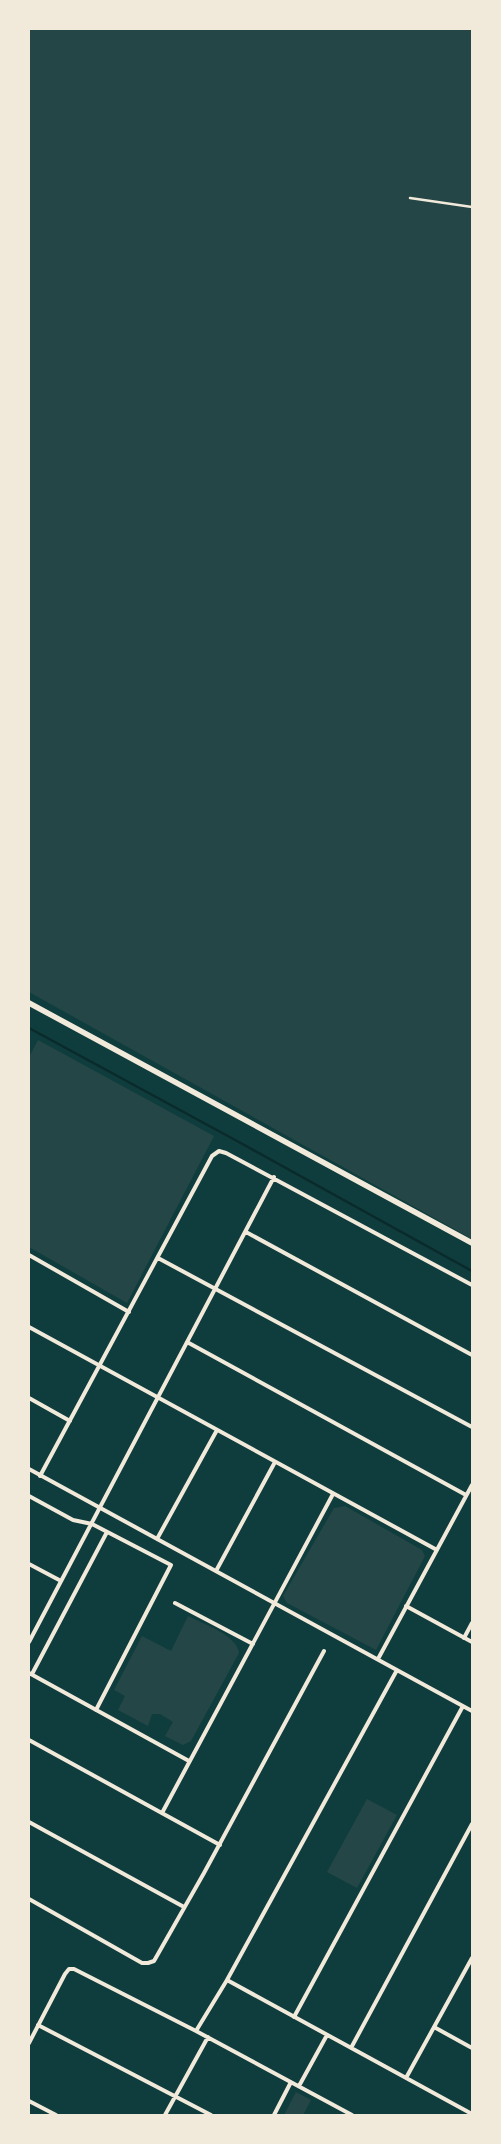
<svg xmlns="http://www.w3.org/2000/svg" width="501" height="2144" viewBox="0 0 501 2144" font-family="Raleway,sans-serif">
	<rect width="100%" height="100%" fill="#0f3d3e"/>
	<!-- green -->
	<path fill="#244646" d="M29,29H472V1239L29,992Z
		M38,1040L214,1136L127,1303L29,1247V1057Z
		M345,1506L422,1550L425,1556L376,1650L287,1603L283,1596L334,1508Z
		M188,1616C203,1624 237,1635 239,1653L191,1741L183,1745L165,1736L173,1722L160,1714H152L148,1726L118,1710L125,1696L114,1690L142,1636L171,1651Z
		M367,1799L397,1815L357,1888L327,1872Z
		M296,2092L311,2100L303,2115H284Z"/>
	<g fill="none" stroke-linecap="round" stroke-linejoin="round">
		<!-- stream -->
		<path stroke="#0a2a2b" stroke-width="2.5" d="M29,1028L237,1141L472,1271"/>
		<!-- service -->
		<path stroke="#f1e9da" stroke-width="2.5" d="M410,198L472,207"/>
		<!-- minor -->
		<path stroke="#f1e9da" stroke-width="4" d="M246,1232L472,1355
			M29,1255L129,1312
			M158,1258L472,1427
			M29,1327L437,1550
			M187,1342L466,1495
			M29,1398L70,1421
			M29,1469L472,1711
			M40,1476L212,1156L219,1151L226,1153L472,1285
			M29,1496L73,1520L92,1524L171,1565L96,1710
			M157,1539L217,1430
			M29,1564L61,1581
			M216,1571L275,1462
			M175,1603L253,1644
			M406,1606L472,1642
			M464,1638L472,1623
			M29,1642L274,1177
			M378,1659L472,1485
			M29,1673L189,1761
			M32,1674L107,1532
			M29,1740L220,1845
			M162,1813L333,1494
			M29,1822L184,1907
			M29,1899L142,1963H148L154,1961L204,1873L324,1651
			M227,1980L472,2114
			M294,2017L463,1706
			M38,2025L211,2115
			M434,2027L472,2048
			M196,2031L227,1980L397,1670
			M29,2043L65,1974L69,1969H74L196,2031L352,2115
			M351,2048L472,1824
			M406,2078L472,1958
			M299,2086L327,2035
			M29,2101L56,2115
			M165,2115L208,2037
			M274,2115L291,2082"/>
		<!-- tertiary -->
		<path stroke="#f1e9da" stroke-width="5.5" d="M29,1003L472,1243"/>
	</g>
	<!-- border -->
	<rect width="501" height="2144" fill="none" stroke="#f1e9da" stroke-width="60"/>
</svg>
